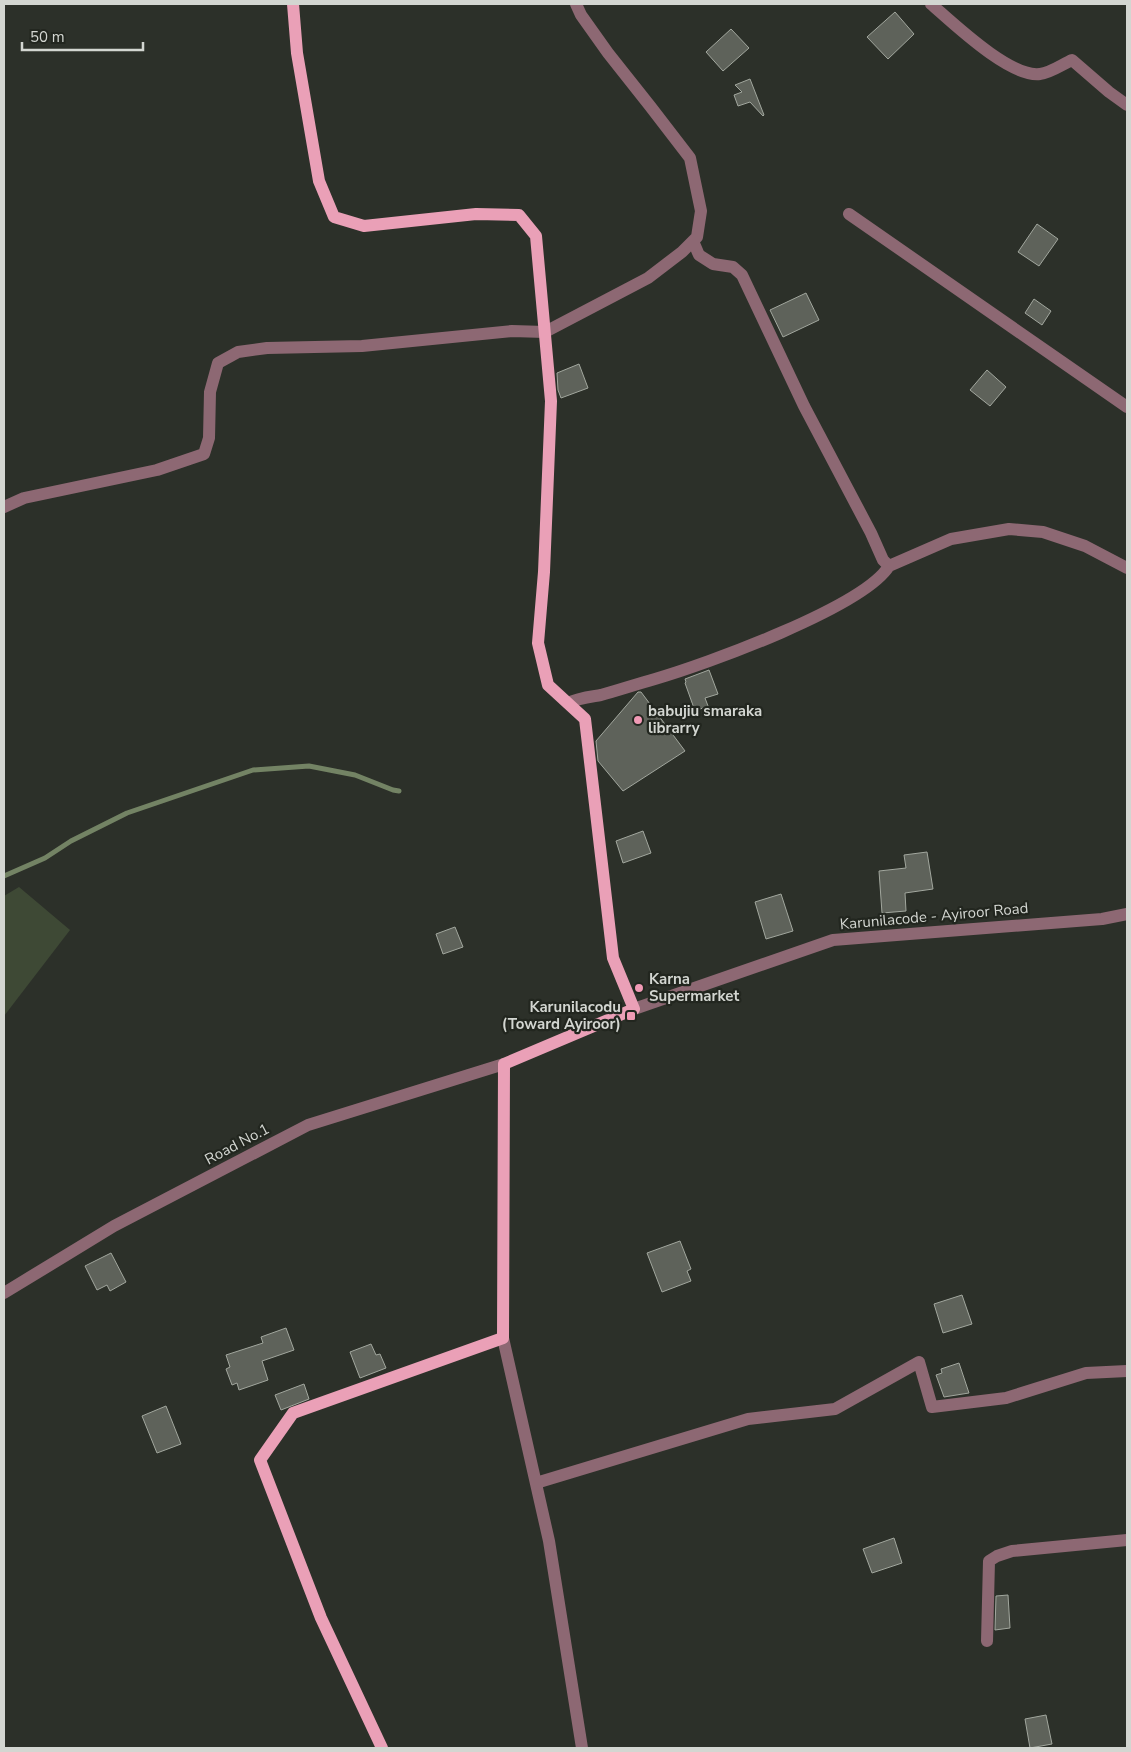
<svg xmlns="http://www.w3.org/2000/svg" width="1131" height="1752" viewBox="0 0 1131 1752" font-family="'Nunito Sans',sans-serif">
	<rect width="100%" height="100%" fill="#2c3029"/>
	<!-- green -->
	<path fill="#3e4935" d="M19,887L70,930L4,1016V896Z"/>
	<g fill="none" stroke-linecap="round" stroke-linejoin="round">
		<!-- stream -->
		<path stroke="#738364" stroke-width="5" d="M4,876L45,858L71,841L127,813L253,770L309,766L355,775L393,790L399,791"/>
	</g>
	<!-- building -->
	<path fill="#5e625a" stroke="#a2a79e" d="M895,12L914,34L888,59L867,37Z
		M731,29L749,48L723,71L706,52Z
		M750,79L764,115L763,116L750,102L738,106L734,95L742,92L735,85Z
		M1037,224L1058,239L1039,266L1018,252Z
		M806,293L819,320L783,337L770,310Z
		M1034,299L1051,311L1042,325L1025,313Z
		M579,364L588,388L561,398L558,390L557,373Z
		M987,370L1006,387L990,406L970,390Z
		M709,670L718,694L705,698L708,706L695,711L685,683L686,682L685,679Z
		M638,692H641L685,751L623,791L598,761L596,741Z
		M643,831L651,853L623,863L616,841Z
		M927,852L933,889L905,893L906,911L882,913L879,871L906,868L904,855Z
		M781,894L793,931L766,939L755,902Z
		M455,927L463,947L443,954L436,934Z
		M680,1241L691,1269L687,1271L691,1281L662,1292L647,1253Z
		M111,1253L126,1282L110,1291L107,1285L97,1290L85,1266Z
		M962,1295L972,1324L943,1333L934,1304Z
		M286,1328L294,1350L262,1361L268,1380L239,1390L237,1383L232,1385L226,1369L230,1367L226,1355L263,1343L261,1337Z
		M371,1344L376,1355L380,1354L386,1368L360,1378L350,1352Z
		M959,1363L969,1393L944,1397L936,1375L942,1373L941,1369Z
		M304,1384L309,1399L281,1410L275,1395Z
		M166,1406L181,1444L157,1453L142,1416Z
		M894,1538L902,1563L872,1573L863,1549Z
		M1008,1595L1010,1628L995,1630L996,1596Z
		M1046,1715L1052,1744L1030,1748L1025,1719Z"/>
	<g fill="none" stroke-linecap="round" stroke-linejoin="round">
		<!-- minor -->
		<path stroke="#8d6873" stroke-width="12" d="M931,4C953,23 1010,78 1040,74C1050,73 1063,64 1072,60L1109,92L1127,105
			M849,214L1127,407
			M693,241L699,255L713,264L733,267L742,275L804,406L871,533L883,560L889,566
			M4,507L24,498L157,470L204,454L209,438L210,392L218,363L238,352L267,348L362,346L512,331L545,332L648,278L682,252L697,237L701,211L690,158L650,106L608,53L581,15L576,4
			M568,703C578,698 589,697 601,695C619,690 637,684 655,679C704,665 864,607 889,566L951,539L1009,529L1043,532L1085,546L1127,568
			M634,1009L833,940L1102,919L1127,914
			M4,1293L114,1226L308,1125L504,1064
			M503,1338L549,1541L582,1748
			M536,1483L748,1419L835,1409L919,1362L932,1407L1006,1398L1086,1373L1127,1371
			M987,1641L989,1561L997,1556L1012,1551L1127,1540"/>
		<!-- major -->
		<path stroke="#eaa0b7" stroke-width="12" d="M293,4L297,53L319,181L334,217L364,226L476,214L519,215L536,236L551,401L544,572L538,643L548,685L585,719L613,958L634,1009L504,1064L503,1338L293,1413L260,1460L321,1618L382,1748"/>
	</g>
	<!-- markers -->
	<g fill="#f09ab5" stroke="#22261f" stroke-width="2">
		<circle cx="638" cy="720" r="5"/>
		<circle cx="639" cy="988" r="5"/>
		<rect x="626" y="1011" width="10" height="10" rx="2.5"/>
	</g>
	<g text-anchor="middle" dominant-baseline="central" stroke-width="4.5" stroke-linejoin="round" paint-order="stroke">
		<!-- poi labels -->
		<g font-size="15" font-weight="bold" fill="#d3d6d1" stroke="#22261f" text-anchor="start">
			<text x="648" y="711">babujiu smaraka<tspan x="648" dy="17">librarry</tspan></text>
			<text x="649" y="979">Karna<tspan x="649" dy="17">Supermarket</tspan></text>
			<text x="621" y="1007" text-anchor="end">Karunilacodu<tspan x="621" dy="17">(Toward Ayiroor)</tspan></text>
		</g>
		<!-- street labels -->
		<g font-size="15" fill="#d3d6d1" stroke="#22261f">
			<text transform="translate(934 916) rotate(-5)">Karunilacode - Ayiroor Road</text>
			<text transform="translate(237 1144) rotate(-28)">Road No.1</text>
		</g>
	</g>
	<!-- border -->
	<rect width="1131" height="1752" fill="none" stroke="#d3d6d1" stroke-width="10"/>
	<!-- scale -->
	<path d="M22 42v8h121v-8" fill="none" stroke="#d3d6d1" stroke-width="2.5"/>
	<text x="30" y="42" font-size="15" fill="#d3d6d1" stroke="#22261f" stroke-width="4" paint-order="stroke">50 m</text>
</svg>
